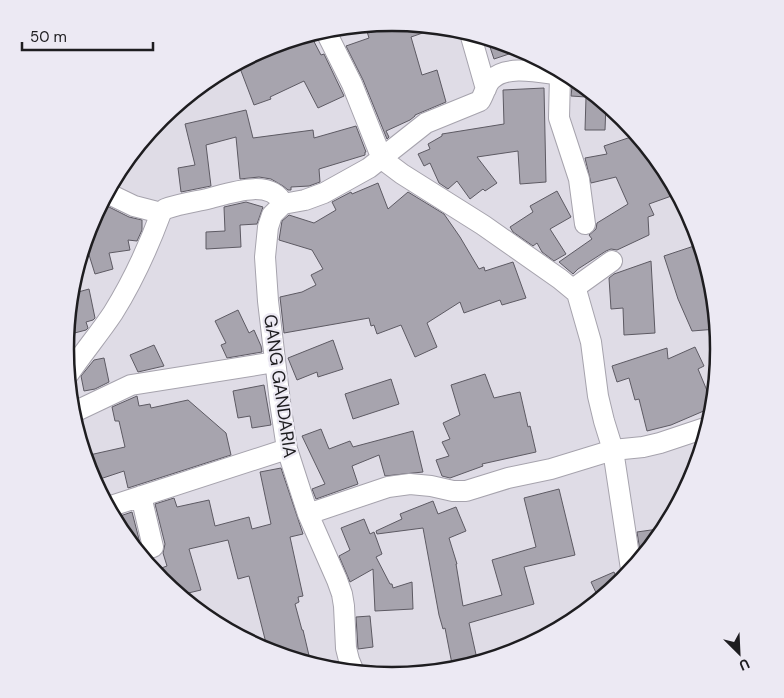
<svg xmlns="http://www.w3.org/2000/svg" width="784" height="698" viewBox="0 0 784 698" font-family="'DM Sans',sans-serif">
	<rect width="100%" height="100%" fill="#dfdce6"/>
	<!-- building -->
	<path fill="#a7a4ae" stroke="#5d5a63" d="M392,22L440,27L411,37L422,75L437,70L446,102L415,115V116L410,120L386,131L389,137L387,139L363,80L346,46L369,38L365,25Z
		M310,34L321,55L324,54L344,96L318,108L304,81L270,97L271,99L254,105L238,63L267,47Z
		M487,38L517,47L521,50L494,59Z
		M580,83L606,104L605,130H585L586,97L571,96L572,87Z
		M544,88L546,182L520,184L518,151L477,157L497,183L485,191L483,189L470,199L457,181L448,189L439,183L430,163L424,166L418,154L430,149L428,144L442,136V134L504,124L503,90Z
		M246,110L253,138L313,130L314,138L356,126L366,152H365V155L319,169L320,182L309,186L291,187V190H288L283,186L271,179L259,177L240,179L236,137L206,145L211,186L181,192L178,168L195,165L185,124Z
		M637,135L664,168L677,194L649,204L654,215L648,217L649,235L617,250L611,249L606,251L578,269L573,274L559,262L592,239L589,235L596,229L597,223L628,204L616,177L591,183L585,158L607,154L604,146Z
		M378,183L388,209L408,192L444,214L460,237L479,269L484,267L485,271L513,262L526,298L502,305L500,300L464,313L460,302L427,323L437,347L415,357L401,325L377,334L374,325L371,326L369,318L284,333L280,297L302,292L316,285L311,275L323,269L312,250L279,240L282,221L289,215L314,223L336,210L332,202L351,192L352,194Z
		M557,191L571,217L550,229L566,254L554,261L542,252L537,243L533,246L513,232L510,227L533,212L530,206Z
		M246,202L263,207L257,224L240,225L241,247L206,249V232L225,231L224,207Z
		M101,203L129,217L142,220V230L137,241L128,240L130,250L109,253L113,269L95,274L85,242L90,224Z
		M700,244L712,286L717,329L692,331L678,299L664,256Z
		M651,261L655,333L624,335L623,308L611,309L609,278L614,274Z
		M89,289L95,318L93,320L86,322L88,328L86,330L67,335L71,294Z
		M238,310L249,333L254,330L261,346L262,352L227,358L221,345L226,343L215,321Z
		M333,340L343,369L318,377L317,372L297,380L288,358Z
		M154,345L164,366L138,372L130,355Z
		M695,347L704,366L698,369L713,405V407L671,425L647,431L639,399L635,400L629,378L617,382L612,366L667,348L668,359Z
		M104,358L109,382L95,389L84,391L81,376L94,360Z
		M485,374L494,398L520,392L528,427L530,426L536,452L482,464L483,466L450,478L442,476L436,460L449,456L442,442L450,439L443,423L460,415L451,385Z
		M391,379L399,404L353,419L345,394Z
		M264,385L271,425L252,428L250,416L238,418L233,391Z
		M137,396L139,406L150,404L151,408L188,400L226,433L231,455L128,488L124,471L94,481L85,456L125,447L119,421H115L112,407Z
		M321,429L329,449L350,441L353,447L413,431L423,472L385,476L379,455L352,466L358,484L316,499L312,489L325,484L302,436Z
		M281,468L303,534L290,537L303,596L298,597L299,602L295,604L302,630H303L311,664L268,651L249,576L238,579L228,540L189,549L201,590L180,595L161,580L153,571L167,566L163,553L165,544L155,504L174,498L177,507L209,500L215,526L249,517L252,529L271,524L260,472Z
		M559,489L575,555L524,567L534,604L469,623L477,659L452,664L445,628L443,629L439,615L423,528L377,534L376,531L402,519L400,514L433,501L438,514L456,507L466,531L449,538L457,564H456L463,606L502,595L492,560L536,547L524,498Z
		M132,512L141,547L135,548L120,530L114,518Z
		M364,519L370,534L374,532L382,554L376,557L390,584H392L393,588L412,582L413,609L375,611L373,569L350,582L339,556L350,550L341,528Z
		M665,528L663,531L641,557L637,532Z
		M614,572L619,583L599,599L591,582Z
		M370,616L373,647L358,649L356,617Z"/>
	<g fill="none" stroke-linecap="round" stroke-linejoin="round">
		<defs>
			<path id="minor" d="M325,30L352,84L382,159L402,174L483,225L560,279L577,293L591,342L598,396L604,421L613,450L631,569
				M470,33L486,89
				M560,75L559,118L579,179L585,224
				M107,193L134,206L161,213
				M573,289L612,261
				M68,375C82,354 99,334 113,313C133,281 148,248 161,213L165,209C179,204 193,202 207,199C227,194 271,177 283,204
				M72,413L131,385L275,362
				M141,496L153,547
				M108,507L287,449
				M308,514L388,487L410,484L431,486L453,491H466L508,478L551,469L613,450L643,447L660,443L708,427
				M354,672L349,660L346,648L344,606L342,594L337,580L308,514L287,449L280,402L268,301L265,257L268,227L272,215L283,204L305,200L324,193L369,168L426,123L480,101C484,95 486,85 491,80C508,62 549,75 570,76"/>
		</defs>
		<!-- minor casing -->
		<use href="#minor" stroke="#a6a3ad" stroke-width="22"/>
		<!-- minor -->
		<use href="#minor" stroke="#fff" stroke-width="20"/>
	</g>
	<g text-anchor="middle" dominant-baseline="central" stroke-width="4.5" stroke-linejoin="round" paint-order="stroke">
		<!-- street labels -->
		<g font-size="18" fill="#1e1d20" stroke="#ece9f3">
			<text transform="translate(280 386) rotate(82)">GANG GANDARIA</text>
		</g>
	</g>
	<!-- crop -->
	<path d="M0 0H784V698H0ZM74 349a318 318 0 1 1 636 0a318 318 0 1 1-636 0Z" fill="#ece9f3" fill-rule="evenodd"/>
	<path fill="none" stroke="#1e1d20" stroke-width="2.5" d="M74 349a318 318 0 1 1 636 0a318 318 0 1 1-636 0Z"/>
	<!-- north arrow -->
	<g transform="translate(739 653) rotate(156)" stroke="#ece9f3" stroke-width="4" paint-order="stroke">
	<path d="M0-4L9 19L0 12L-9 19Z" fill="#1e1d20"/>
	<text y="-8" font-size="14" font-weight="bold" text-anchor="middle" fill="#1e1d20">U</text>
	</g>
	<!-- scale -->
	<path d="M22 42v8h131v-8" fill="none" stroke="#1e1d20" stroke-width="2.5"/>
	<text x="30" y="42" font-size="15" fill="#1e1d20" stroke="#ece9f3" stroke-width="4" paint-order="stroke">50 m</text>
</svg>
